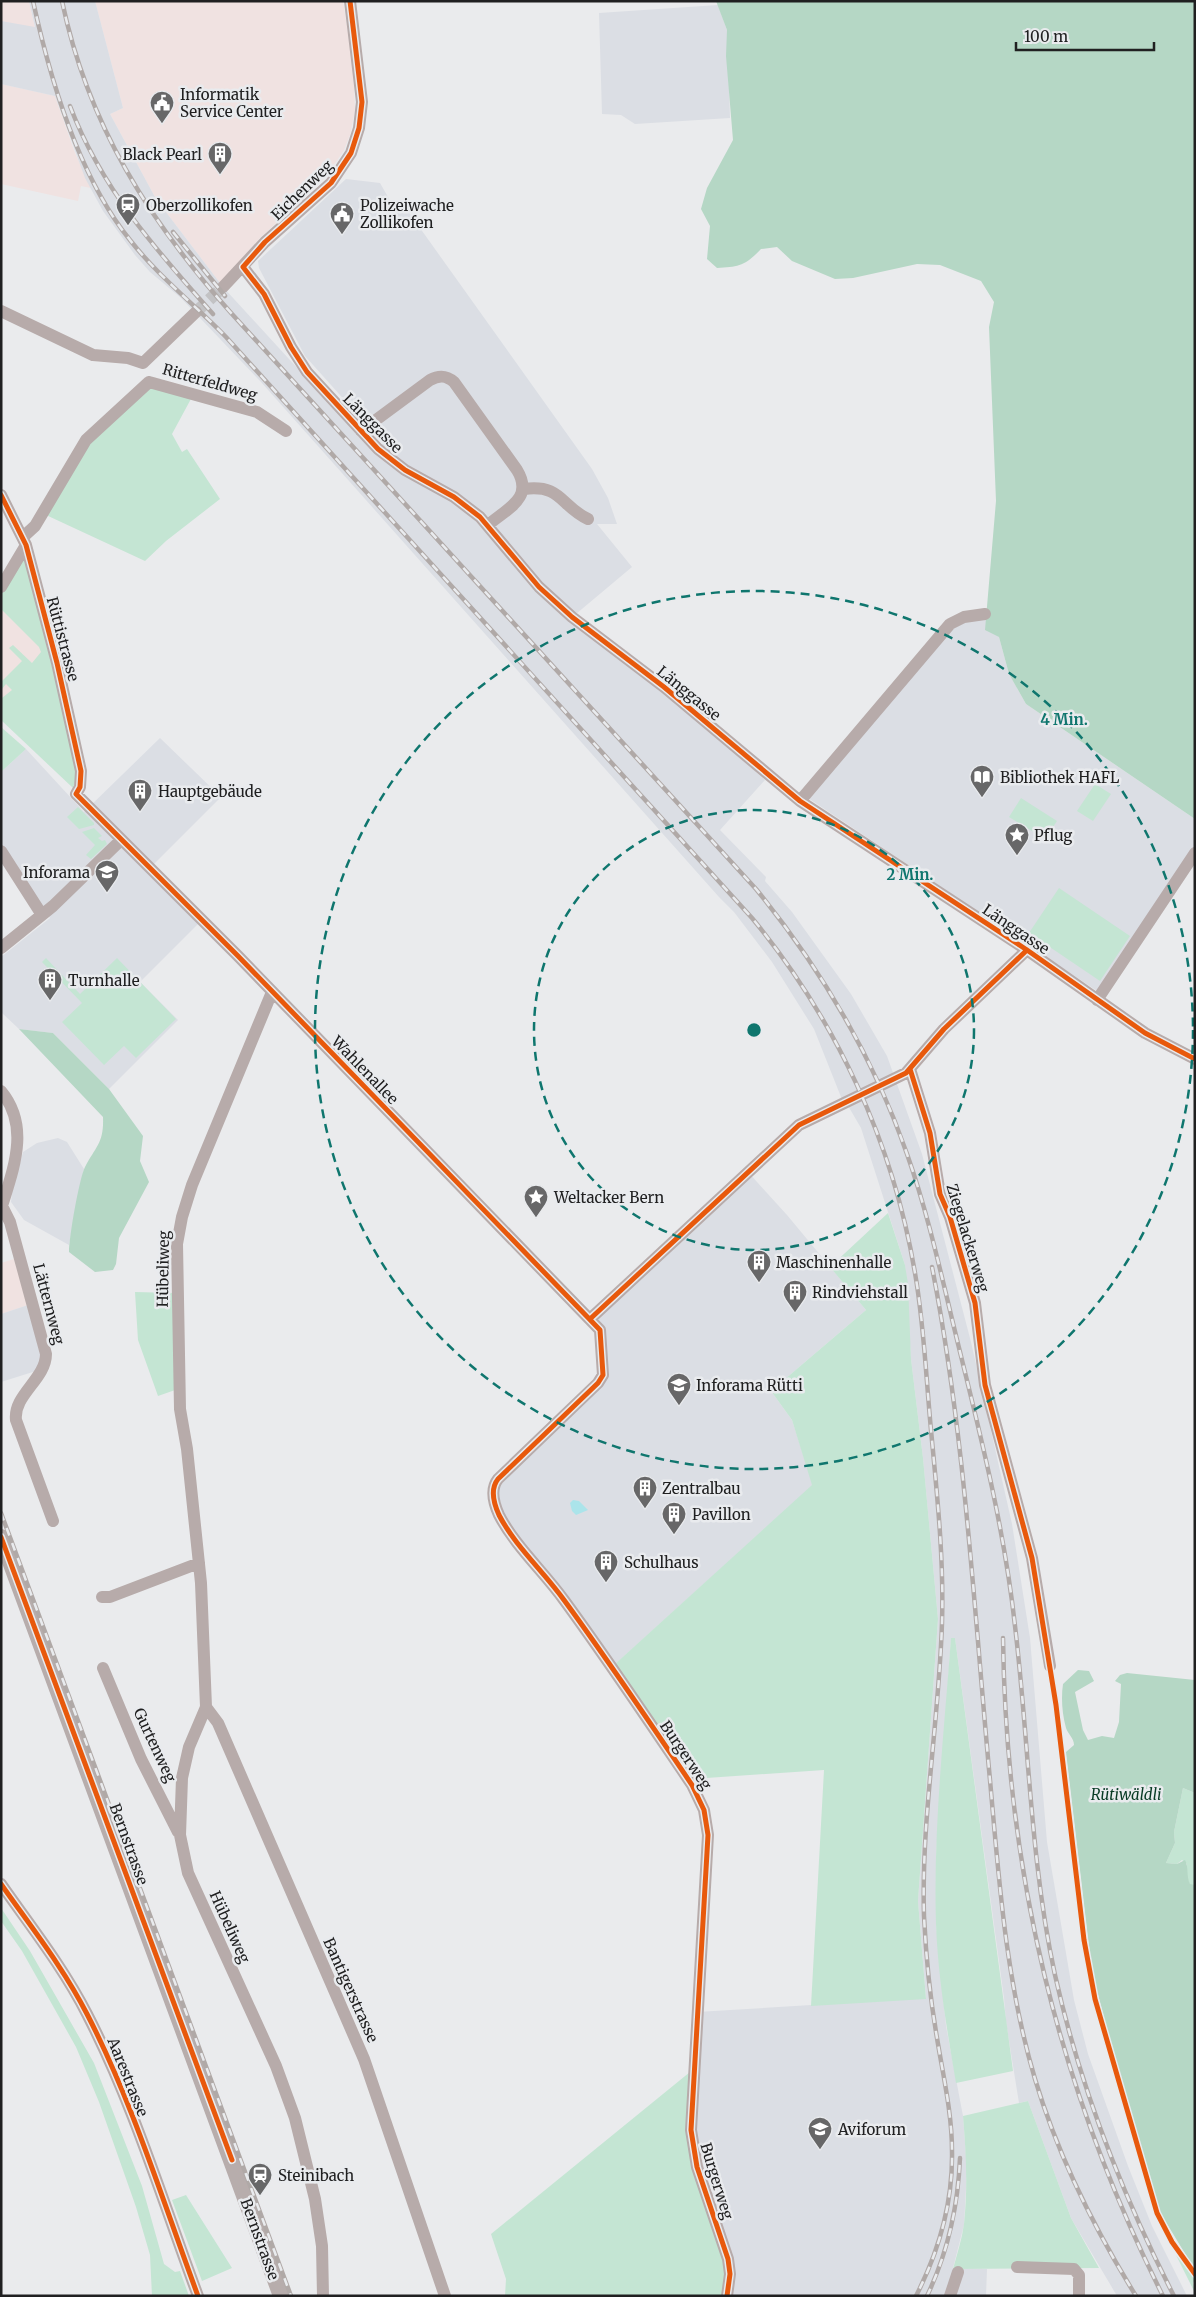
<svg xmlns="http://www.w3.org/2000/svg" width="1196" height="2297" viewBox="0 0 1196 2297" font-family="Merriweather,serif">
	<rect width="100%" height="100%" fill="#eaebed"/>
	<!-- commercial -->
	<path fill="#f0e2e1" d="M1,1H29L35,28L1,21Z
		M95,1H343L353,66L355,110L350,135L344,150L326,177L260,238L220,283L156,199L110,114L123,108Z
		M1,84L55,96L75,153L91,188L81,186L78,201L1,184Z
		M1,593L54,662L1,713Z
		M14,1259L28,1305L1,1314V1263Z"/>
	<!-- built -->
	<path fill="#dbdee4" d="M29,1H95L123,108L110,114L156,199L223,287L374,452L383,443L305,356L259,268L258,261L346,179L380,183L392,204L400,200L592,469L608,498L617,524H597L632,567L570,619L671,697L765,780L720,830L766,877L765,881L792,912L851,994L887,1056L922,1154L971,1342L1012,1524L1030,1638L1047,1842L1074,2000L1088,2054L1128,2166L1152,2226L1187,2296H1117L1071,2218L1028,2101L1019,2103L1006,2022L1004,1998L955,1638L951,1639L936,1855V1924L946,2026L963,2116L967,2170L964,2225L953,2268L987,2269L986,2296H727L697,2167V2012L926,1998L918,1901L938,1619L923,1458L911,1359L905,1265L861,1128L847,1104L843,1102L814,1029L772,962L734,912L719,897L261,382L181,298L150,272L135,255L103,211L85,178L55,96L1,84V21L35,27Z
		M718,5L727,30L730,118L635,124L621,115L602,114L599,13Z
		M985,615L999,637L1009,674L1026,704L1195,819V857L1097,991L808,798L951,625Z
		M160,738L221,797L153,865L204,918L140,982L178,1020L109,1089L53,1033L19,1029L1,1012V957L50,918L1,843V772L26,749L84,812Z
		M58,1138L67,1142L84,1169L69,1245L24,1220L11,1202L12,1192L23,1152L37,1143Z
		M748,1172L787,1215L866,1310L771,1391L792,1420L813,1485L611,1668L499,1515L498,1479L598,1383L602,1341L590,1319Z
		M28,1305L41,1358L36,1371L1,1382V1314Z"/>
	<!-- green -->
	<path fill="#c4e5d3" d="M155,388L192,397L172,434L182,452L187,449L220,499L166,541L145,561L46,515L82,451L149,389Z
		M24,557L79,771L73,788L1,720L2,698L12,690L6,684L2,689L1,682L22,661L9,648L13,645L32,663L41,652L39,647L1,609V593Z
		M1,727L26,749L1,772Z
		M1095,784L1111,794L1093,821L1077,811Z
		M1021,798L1057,821L1045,839L1009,817Z
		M78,807L94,823V825L79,829L67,817Z
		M94,828L102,836L98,838L102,841L105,840L107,844L91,859L86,855L95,845L82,832Z
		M1059,888L1130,936L1100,981L1029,933Z
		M46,958L80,994L117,958L176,1019L136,1058L124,1046L104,1065L62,1022L82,1003L42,962Z
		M888,1213L905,1265L908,1284L911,1359L923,1458L938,1619L918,1901L926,1999L811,2006L824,1770L692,1779L614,1665L812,1485L792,1420L771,1391L866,1310L830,1267Z
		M135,1292L175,1293L178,1389L158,1396L138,1340Z
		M951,1638H955L1013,2071L956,2083C947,2030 938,1978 936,1924C933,1829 944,1733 951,1638Z
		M1183,1788L1195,1793V1885H1190L1186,1876L1187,1864L1182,1860L1177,1864L1166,1863L1175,1843L1174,1832Z
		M1,1908L30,1951L94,2063L142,2186L164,2264L175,2272L180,2271L189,2296H152L150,2255L136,2207L99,2102L76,2047L22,1951L1,1921Z
		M690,2072L688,2114L725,2259L724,2296H505L506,2279L491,2234Z
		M1028,2101L1071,2218L1099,2268L953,2269C957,2254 962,2239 964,2224C968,2187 966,2152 963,2116Z
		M186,2195L232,2268L202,2281L172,2200Z
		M1176,2255L1195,2279L1193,2283L1195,2293Z"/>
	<!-- forest -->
	<path fill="#b5d7c5" d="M716,1H1195V819L1026,704L1009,674L999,637L985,630L996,501L989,327L994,302L981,281L940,265L917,264L853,278L835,279L792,261L777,247L761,249C746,265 739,267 717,268L707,259L710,226L701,209L707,188L733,140L726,56L727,30Z
		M19,1029L53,1033L109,1089L143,1136L140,1161L149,1182L119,1238L116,1264L113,1270L95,1272L69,1252C69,1238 79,1179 85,1167C96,1146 104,1143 103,1117Z
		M1078,1670L1089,1671L1094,1681L1075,1692L1083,1730L1088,1740L1102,1736L1114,1738L1119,1722L1121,1684L1115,1681L1120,1675L1127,1673L1195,1680V1793L1183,1788L1174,1832L1175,1843L1166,1863L1177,1864L1185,1860C1189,1867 1186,1876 1190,1884L1195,1885V2270L1161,2214L1119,2076L1092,1971L1066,1752L1074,1745C1074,1738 1068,1734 1066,1728C1062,1713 1061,1698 1063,1684Z"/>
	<!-- water -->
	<path fill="#abe4ea" d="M573,1500L579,1501L588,1510L576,1515L572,1511L570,1503Z"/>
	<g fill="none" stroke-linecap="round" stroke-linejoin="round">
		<!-- minor-tunnel -->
		<path stroke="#c2c2c4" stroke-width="12" stroke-dasharray="12 6" stroke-linecap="butt" d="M196,312L223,287"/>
		<!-- minor -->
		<path stroke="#b7abaa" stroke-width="12" d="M243,267L264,294L291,347L307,372L378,449L405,470L454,497L480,517L539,587L572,617L664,687L800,801L1027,950L1145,1033L1195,1059
			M223,287L265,242L331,183L351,153L359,128L362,102L350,1
			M1,311L93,355L128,358L143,363
			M143,363L196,312
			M149,382L257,412L286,431
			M361,431L430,380C439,375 446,375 454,382L517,470C534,498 508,508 488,525
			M524,489C562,484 560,506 588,519
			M1,495L26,545L57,663L81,771L80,787L76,794L238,956L600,1330L603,1375L598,1383L498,1479C490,1489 494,1504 499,1515C515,1546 544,1572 564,1600C608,1660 650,1723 692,1785L704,1810L708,1835L691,2130L697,2167L728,2259L730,2274L727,2296
			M23,537L35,526L86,440L149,382
			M1,587L26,545
			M800,801L950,624L964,617L985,614
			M1,851L42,915
			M1,948L53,906L121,840
			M272,992L192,1185L182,1217L177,1244L180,1409L187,1449L201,1583L206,1707L189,1747L182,1778L180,1835L188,1873L276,2066L295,2118L315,2199L322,2246L323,2296
			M1097,1000L1195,853
			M910,1069L930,1133L940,1194L950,1217L975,1303L985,1385L1032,1558L1050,1666
			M1,1091C30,1126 14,1167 2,1206L10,1222L46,1354C46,1379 13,1395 16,1420L53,1521
			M590,1319L799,1125L906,1073L944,1029L1027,950
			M102,1597H110L199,1563
			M103,1668L141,1759L178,1832
			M206,1707L218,1723L364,2059L445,2296
			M1,1884C31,1927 63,1967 87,2014C133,2103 163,2202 198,2296
			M1017,2267L1074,2269L1079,2275V2296
			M950,2296L958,2272"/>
		<!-- major -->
		<path stroke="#b7adac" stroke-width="16" d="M1,1537L281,2296"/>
		<defs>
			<path id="rail" d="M33,1C50,79 79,177 130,240C158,276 194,304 226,337L752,918C836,1020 893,1142 915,1273C924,1324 926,1377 931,1430C937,1494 944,1558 942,1623C939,1721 921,1819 924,1916C926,1957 930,1998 937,2038C943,2075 952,2113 952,2151C953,2203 939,2251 916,2296
				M62,1C88,125 149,221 232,314L756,889C821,969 873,1056 907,1154C930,1219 944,1288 961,1356C983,1445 1005,1534 1015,1626C1029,1742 1030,1860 1055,1975C1080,2087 1122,2194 1174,2296
				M70,106C101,188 156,250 213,314
				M173,232L225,296
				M932,1267C965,1435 974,1609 990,1780C999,1881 1006,1982 1035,2079C1058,2156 1094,2228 1136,2296
				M1,1513L291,2296
				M1003,1638C1006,1872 1058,2087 1163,2296
				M927,2296C948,2252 958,2207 960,2158"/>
		</defs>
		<!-- rail casing -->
		<use href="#rail" stroke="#b0a9a7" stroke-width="4.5"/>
		<!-- rail -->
		<use href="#rail" stroke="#e9ebee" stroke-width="2.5" stroke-dasharray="8" stroke-linecap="butt"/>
		<defs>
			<path id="cycleway" d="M350,1L362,102L359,128L351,153L331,183L265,242L243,267L264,294L291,347L307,372L378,449L405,470L454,497L480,517L539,587L572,617L664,687L800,801L1027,950L1145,1033L1195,1059
				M1,495L26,545L57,663L81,771L80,787L76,794L238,956L600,1330L603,1375L598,1383L498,1479C490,1489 494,1504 499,1515C515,1546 544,1572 564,1600C608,1660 650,1723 692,1785L704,1810L708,1835L691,2130L697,2167L728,2259L730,2274L727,2296
				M910,1069L930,1133L940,1194L950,1217L975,1303L985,1385L1032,1558L1056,1705L1084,1940L1095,1999L1157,2213L1172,2242L1195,2274
				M590,1319L799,1125L906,1073L944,1029L1027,950
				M1,1537L232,2160
				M1,1884C31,1927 63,1967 87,2014C133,2103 163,2202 198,2296"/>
		</defs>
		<!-- cycleway casing -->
		<use href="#cycleway" stroke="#e9ebee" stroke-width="8"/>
		<!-- cycleway -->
		<use href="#cycleway" stroke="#e8590c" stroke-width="5"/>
	</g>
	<!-- distance rings -->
	<g fill="none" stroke="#0f766e" stroke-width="2.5" stroke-dasharray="9 6">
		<circle cx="754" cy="1030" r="220"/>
		<circle cx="754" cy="1030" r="439"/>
	</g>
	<!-- icons -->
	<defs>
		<symbol id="civic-pin" viewBox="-11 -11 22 30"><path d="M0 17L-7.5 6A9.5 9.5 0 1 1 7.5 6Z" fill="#676768" stroke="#e9ebee"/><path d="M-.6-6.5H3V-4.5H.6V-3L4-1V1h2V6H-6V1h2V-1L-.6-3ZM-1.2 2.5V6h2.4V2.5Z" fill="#fff"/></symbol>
		<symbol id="building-pin" viewBox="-11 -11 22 30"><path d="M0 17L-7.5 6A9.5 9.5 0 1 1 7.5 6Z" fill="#676768" stroke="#e9ebee"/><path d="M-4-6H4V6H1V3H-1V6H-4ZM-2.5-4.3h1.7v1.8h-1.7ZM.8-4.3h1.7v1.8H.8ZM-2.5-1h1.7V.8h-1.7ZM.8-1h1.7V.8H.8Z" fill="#fff"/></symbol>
		<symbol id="station-pin" viewBox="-11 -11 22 30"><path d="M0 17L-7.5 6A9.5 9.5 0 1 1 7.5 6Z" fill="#676768" stroke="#e9ebee"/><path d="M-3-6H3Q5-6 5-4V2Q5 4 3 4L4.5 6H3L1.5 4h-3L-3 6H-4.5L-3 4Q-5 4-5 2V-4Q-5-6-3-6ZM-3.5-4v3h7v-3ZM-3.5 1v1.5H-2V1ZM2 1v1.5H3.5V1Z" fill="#fff"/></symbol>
		<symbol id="library-pin" viewBox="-11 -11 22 30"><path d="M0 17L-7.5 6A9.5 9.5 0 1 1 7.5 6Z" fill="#676768" stroke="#e9ebee"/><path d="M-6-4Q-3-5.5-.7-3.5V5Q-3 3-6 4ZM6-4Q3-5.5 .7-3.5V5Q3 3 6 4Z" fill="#fff"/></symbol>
		<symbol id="sight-pin" viewBox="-11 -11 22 30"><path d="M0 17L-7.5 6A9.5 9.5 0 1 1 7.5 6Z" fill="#676768" stroke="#e9ebee"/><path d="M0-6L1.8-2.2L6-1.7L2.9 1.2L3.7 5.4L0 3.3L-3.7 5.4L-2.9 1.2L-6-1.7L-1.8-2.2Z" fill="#fff"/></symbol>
		<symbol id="university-pin" viewBox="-11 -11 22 30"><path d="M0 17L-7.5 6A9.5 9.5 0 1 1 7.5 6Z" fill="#676768" stroke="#e9ebee"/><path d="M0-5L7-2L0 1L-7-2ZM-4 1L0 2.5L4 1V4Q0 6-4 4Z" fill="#fff"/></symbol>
	</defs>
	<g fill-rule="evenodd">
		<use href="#civic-pin" x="148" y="89" width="28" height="38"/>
		<use href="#building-pin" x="206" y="140" width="28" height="38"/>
		<use href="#station-pin" x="114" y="191" width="28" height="38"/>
		<use href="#civic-pin" x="328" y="200" width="28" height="38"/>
		<use href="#library-pin" x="968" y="763" width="28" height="38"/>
		<use href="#building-pin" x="126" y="777" width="28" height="38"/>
		<use href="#sight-pin" x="1003" y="821" width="28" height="38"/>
		<use href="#university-pin" x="93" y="858" width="28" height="38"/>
		<use href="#building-pin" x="36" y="966" width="28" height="38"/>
		<use href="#sight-pin" x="522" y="1183" width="28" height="38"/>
		<use href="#building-pin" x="745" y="1248" width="28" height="38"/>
		<use href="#building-pin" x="781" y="1278" width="28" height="38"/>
		<use href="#university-pin" x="665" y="1371" width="28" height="38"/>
		<use href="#building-pin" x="631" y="1474" width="28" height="38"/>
		<use href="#building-pin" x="660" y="1500" width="28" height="38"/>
		<use href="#building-pin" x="592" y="1548" width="28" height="38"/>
		<use href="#university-pin" x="806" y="2115" width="28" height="38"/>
		<use href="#station-pin" x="246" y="2161" width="28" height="38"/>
	</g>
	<g text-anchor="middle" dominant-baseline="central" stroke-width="5" stroke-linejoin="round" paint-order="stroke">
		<!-- poi labels -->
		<g font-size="15" fill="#202021" stroke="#e9ebee" text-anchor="start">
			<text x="180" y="94">Informatik<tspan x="180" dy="17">Service Center</tspan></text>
			<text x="202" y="154" text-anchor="end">Black Pearl</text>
			<text x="146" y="205">Oberzollikofen</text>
			<text x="360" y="205">Polizeiwache<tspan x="360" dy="17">Zollikofen</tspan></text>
			<text x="1000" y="777">Bibliothek HAFL</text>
			<text x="158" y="791">Hauptgebäude</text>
			<text x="1034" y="835">Pflug</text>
			<text x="90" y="872" text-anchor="end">Inforama</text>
			<text x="68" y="980">Turnhalle</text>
			<text x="554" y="1197">Weltacker Bern</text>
			<text x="776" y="1262">Maschinenhalle</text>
			<text x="812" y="1292">Rindviehstall</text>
			<text x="696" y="1385">Inforama Rütti</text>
			<text x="662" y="1488">Zentralbau</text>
			<text x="692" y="1514">Pavillon</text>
			<text x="624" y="1562">Schulhaus</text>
			<text x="838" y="2129">Aviforum</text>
			<text x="278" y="2175">Steinibach</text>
		</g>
		<!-- street labels -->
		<g font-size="15" fill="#202021" stroke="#e9ebee">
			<text transform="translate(302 190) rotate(-44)">Eichenweg</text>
			<text transform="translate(210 382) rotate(16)">Ritterfeldweg</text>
			<text transform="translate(373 423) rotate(45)">Länggasse</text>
			<text transform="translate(63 639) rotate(75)">Rüttistrasse</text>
			<text transform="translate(689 693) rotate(39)">Länggasse</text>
			<text transform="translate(1016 929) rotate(34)">Länggasse</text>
			<text transform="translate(365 1070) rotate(46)">Wahlenallee</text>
			<text transform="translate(968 1238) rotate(73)">Ziegelackerweg</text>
			<text transform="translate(163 1269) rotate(-89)">Hübeliweg</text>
			<text transform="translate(49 1304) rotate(75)">Lätternweg</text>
			<text transform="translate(155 1745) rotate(65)">Gurtenweg</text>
			<text transform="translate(686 1755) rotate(56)">Burgerweg</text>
			<text transform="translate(129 1844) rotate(70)">Bernstrasse</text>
			<text transform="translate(230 1927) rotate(66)">Hübeliweg</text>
			<text transform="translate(351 1990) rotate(66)">Bantigerstrasse</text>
			<text transform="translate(128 2077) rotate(68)">Aarestrasse</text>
			<text transform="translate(717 2181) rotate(73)">Burgerweg</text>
			<text transform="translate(260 2239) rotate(70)">Bernstrasse</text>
		</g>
		<!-- park labels -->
		<g font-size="15" font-style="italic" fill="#073a24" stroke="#e9ebee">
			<text x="1126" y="1794">Rütiwäldli</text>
		</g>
	</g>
	<circle cx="754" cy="1030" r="8" fill="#0f766e" stroke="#e9ebee" stroke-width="2.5"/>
	<g font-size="15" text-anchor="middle" font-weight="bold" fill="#0f766e" stroke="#e9ebee" stroke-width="5" stroke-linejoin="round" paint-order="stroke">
		<text x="1064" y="725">4 Min.</text>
		<text x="910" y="880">2 Min.</text>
	</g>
	<!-- border -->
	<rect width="1196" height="2297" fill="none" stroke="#202021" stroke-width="5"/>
	<!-- scale -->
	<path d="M1016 42v8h138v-8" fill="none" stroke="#202021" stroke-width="2.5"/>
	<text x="1024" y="42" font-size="15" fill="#202021" stroke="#e9ebee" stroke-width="4" paint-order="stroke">100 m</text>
</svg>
